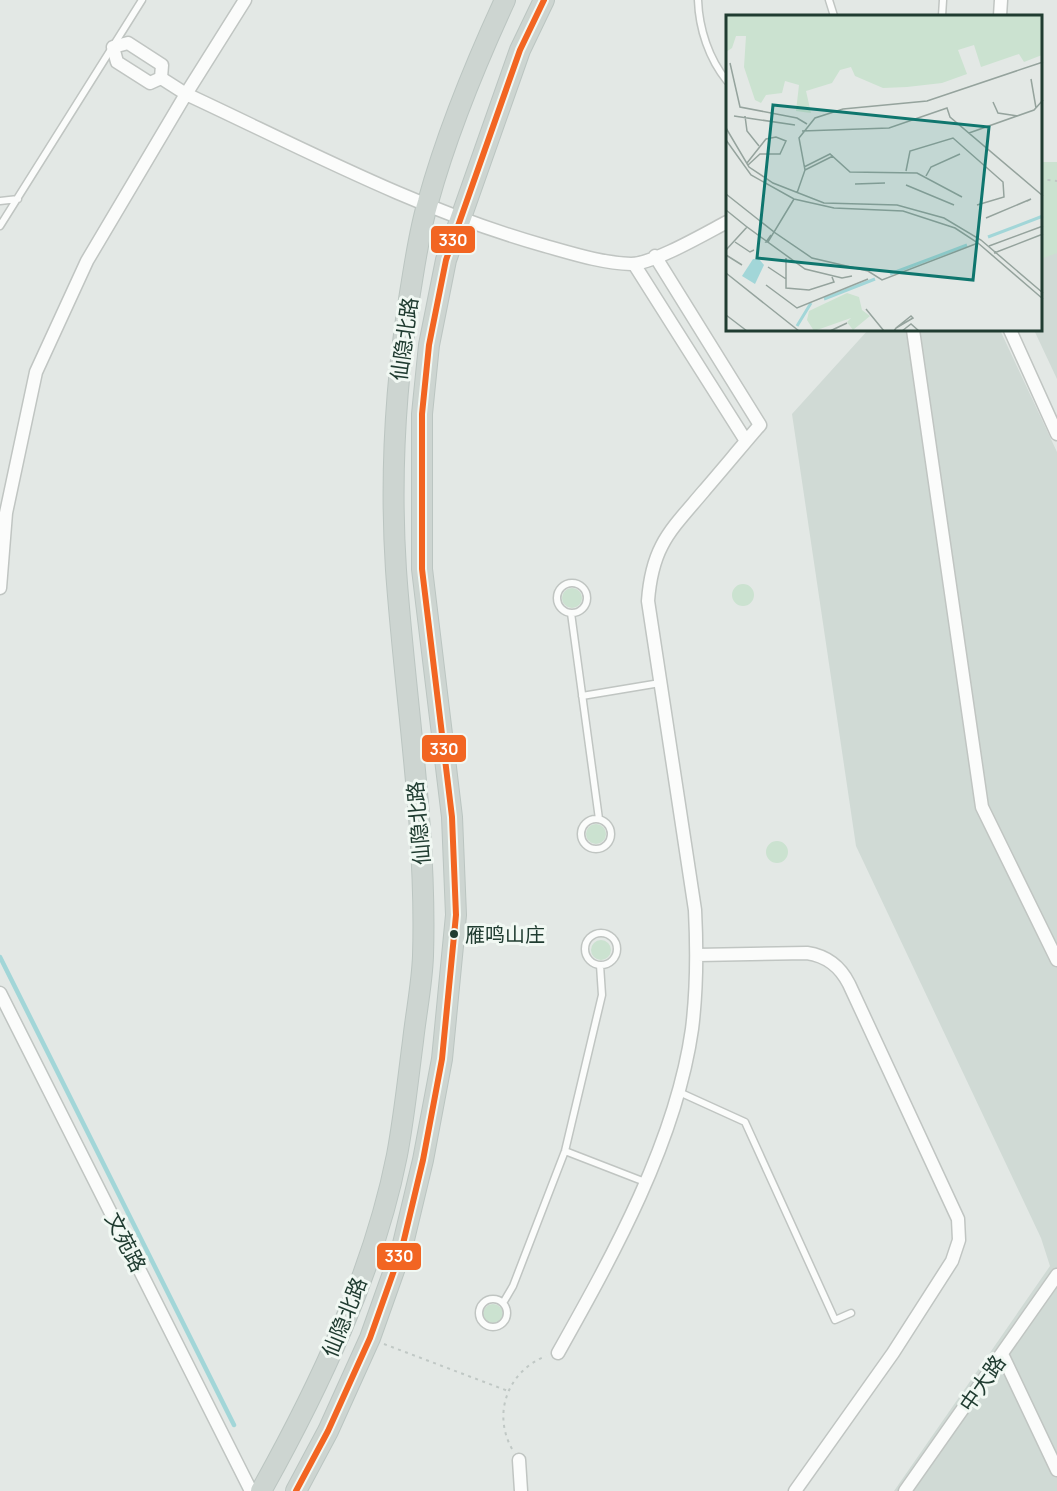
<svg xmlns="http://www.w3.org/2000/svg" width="1057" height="1491" viewBox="0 0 1057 1491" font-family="Manrope,'Noto Sans SC',sans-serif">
	<rect width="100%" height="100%" fill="#e3e8e5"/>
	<!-- built -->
	<path fill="#d0dad5" d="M1057,243V379L1034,330H1040L1041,248Z
		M868,330H1000L1057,452V1491H894L1050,1266L1041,1238L856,846L792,414Z"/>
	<!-- green -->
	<path fill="#cbe2d0" d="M1040,162H1057V253L1041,259Z
		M732 595a11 11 0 1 1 22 0a11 11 0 1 1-22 0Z
		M562 598a10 10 0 1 1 20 0a10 10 0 1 1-20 0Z
		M586 834a10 10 0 1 1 20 0a10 10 0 1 1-20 0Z
		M766 852a11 11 0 1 1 22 0a11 11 0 1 1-22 0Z
		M591 950a10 10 0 1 1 20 0a10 10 0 1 1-20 0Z
		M483 1314a10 10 0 1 1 20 0a10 10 0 1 1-20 0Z"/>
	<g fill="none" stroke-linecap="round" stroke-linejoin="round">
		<!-- stream -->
		<path stroke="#a2d6d8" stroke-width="4.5" d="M0,957L234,1425"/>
		<defs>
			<path id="lane" d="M698,0C699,29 709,59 727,81
				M829,0L834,16
				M942,16L943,0
				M0,201L18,199
				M0,226L142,0
				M557 598a15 15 0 1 1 30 0a15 15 0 1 1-30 0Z
				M571,613L599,819
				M582,696L660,683
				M581 834a15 15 0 1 1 30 0a15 15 0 1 1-30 0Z
				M585 949a16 16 0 1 1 32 0a16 16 0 1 1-32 0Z
				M679,1092L745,1122L835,1320L851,1313
				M565,1151L645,1182
				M479 1313a14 14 0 1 1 28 0a14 14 0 1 1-28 0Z
				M503,1303L513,1286L565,1151L602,995L600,965"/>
			<path id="street" d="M1000,16L1001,0
				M128,43L162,65L161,78L150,83L117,62L113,47Z
				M161,78L186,94L245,0
				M634,264L746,441
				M913,330L982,807L1057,960
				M1010,330L1057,434
				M0,588L6,513L36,372L87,261L186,94C302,148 418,210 542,245C571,253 601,263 631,264C653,264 706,233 727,222
				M697,955L807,953C827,956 840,966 849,984L958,1219L959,1240L952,1261L893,1353L795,1491
				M0,993L251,1491
				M558,1353C613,1255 676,1142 692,1029C697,989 697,949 695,910L648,601C652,546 670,531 703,492C722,470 741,447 760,425L655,256
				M1002,1354L1057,1470
				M519,1460L521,1491
				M905,1491L1057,1275"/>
			<path id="primary" d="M261,1491C318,1389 374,1272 397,1155C404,1118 408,1079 413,1041C416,1013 422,984 423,956C427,827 405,699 396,570C390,477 395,386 410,293C415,263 419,232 428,202C447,133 475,65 505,0
				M296,1491L328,1431L370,1338L402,1248L423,1160L442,1059L456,915L452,817L422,569V414L429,345L446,260L520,50L544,0"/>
		</defs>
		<!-- lane casing -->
		<use href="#lane" stroke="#c0c5c2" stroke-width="9"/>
		<!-- street casing -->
		<use href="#street" stroke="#c0c5c2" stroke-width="15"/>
		<!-- primary casing -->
		<use href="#primary" stroke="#bbc5c1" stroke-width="22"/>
		<!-- path -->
		<path stroke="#c0c8c5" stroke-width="2" stroke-dasharray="3 4.5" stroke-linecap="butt" d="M1040,179L1057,181
			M384,1344L508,1391
			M512,1449C492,1413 508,1371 546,1356"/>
		<!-- lane -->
		<use href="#lane" stroke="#fbfcfb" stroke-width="6"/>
		<!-- street -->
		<use href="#street" stroke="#fbfcfb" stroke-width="12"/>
		<!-- primary -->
		<use href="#primary" stroke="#cdd5d1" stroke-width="20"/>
		<defs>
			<path id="bus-1" d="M296,1491L328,1431L370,1338L402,1248L423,1160L442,1059L456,915L452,817L422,569V414L429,345L446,260L520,50L544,0"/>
		</defs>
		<!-- bus-1 casing -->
		<use href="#bus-1" stroke="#f1f8f3" stroke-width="10"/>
		<!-- bus-1 -->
		<use href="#bus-1" stroke="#f26522" stroke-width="6"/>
	</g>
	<!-- markers -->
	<circle fill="#203c31" stroke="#f1f8f3" stroke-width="2" cx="454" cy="934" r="5"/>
	<g text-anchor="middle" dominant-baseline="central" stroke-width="6" stroke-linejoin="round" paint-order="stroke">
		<!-- bus labels -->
		<g font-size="20" fill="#203c31" stroke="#f1f8f3" text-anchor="start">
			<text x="465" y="934">雁鸣山庄</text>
		</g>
		<!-- street labels -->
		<g font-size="21" fill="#203c31" stroke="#f1f8f3">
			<text transform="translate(404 339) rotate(-82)">仙隐北路</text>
			<text transform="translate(418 823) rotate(-95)">仙隐北路</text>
			<text transform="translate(126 1242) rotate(63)">文苑路</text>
			<text transform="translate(344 1317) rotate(-68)">仙隐北路</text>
			<text transform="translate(982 1383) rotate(-55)">中大路</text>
		</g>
	</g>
	<!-- overview -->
	<g transform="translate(726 15)">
		<rect width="316" height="316" fill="#e3e8e5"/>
		<path d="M0,1H316V40L298,47L293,39L255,52L248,30L232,35L241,59L216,68L181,72L157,73L129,61L125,52L114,55L106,68L80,76L85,98L70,96L73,70L59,66L56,78L40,80L35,88L29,85L18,52L20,21H10L6,33L0,37ZM121,278L133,282L136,295L144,301L127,315L121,307L125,303L88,316L81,305L83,296Z" fill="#cbe2d0"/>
		<path d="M27,244H33L38,250L29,269L16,261Z" fill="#a2d6d8"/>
		<path fill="none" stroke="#a2d6d8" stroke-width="3" d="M262,222L317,201M164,259L241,230M98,284L149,264M71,311L85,288"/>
		<path fill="none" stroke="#95a39d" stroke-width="1.5" d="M4,48L14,92L71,103L81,109M305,64L310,93M267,87L272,98L292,101M8,101L69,110M19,101L21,116L33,131M0,113L23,152L47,168L98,188L171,190L218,203L255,225L317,278M76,116L163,113L221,93L224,102L317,181M243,118L308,95L317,85M0,125L25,160L68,184L108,193L177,196L229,213L252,228L317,284M21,148L40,124L50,122L60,126L54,139H34L22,150M78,152L104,139L124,157L191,158L236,182M79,155L107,141M180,156L184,136L227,123L277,167L278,182L251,190M200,161L205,152L234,139M129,169L159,168M180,170L228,190M71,178L79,155L73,123L89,103L117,94L201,86L317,47M0,179L48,217L42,227H40L45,220M68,184L48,217L86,243L142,256L156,265L252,228M0,195L21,212M260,203L305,184L301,186M9,227L24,237L28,235M263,231L317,211M0,235L21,212L79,254L116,263L126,261M268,238L317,219M0,240L16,250M60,243V273L83,275L108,267L106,262M42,252L60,264M0,258L73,316M40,270L71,293L142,264M140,294L158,316M0,300L21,316M104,316L121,308M168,316L170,313L185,301L187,303L170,313M176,316L185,309L193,316"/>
		<path fill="#0f766e" fill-opacity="0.15" stroke="#0f766e" stroke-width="3" d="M47,90L263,112L247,265L31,243Z"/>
		<rect width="316" height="316" fill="none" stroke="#203c31" stroke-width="3"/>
	</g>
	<g stroke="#f1f8f3" stroke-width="2">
		<rect x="430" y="225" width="46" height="29" rx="6" fill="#f26522"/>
		<rect x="421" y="734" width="46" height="29" rx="6" fill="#f26522"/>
		<rect x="376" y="1242" width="46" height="29" rx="6" fill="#f26522"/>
	</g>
	<g font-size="16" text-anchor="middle" font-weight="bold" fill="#fff">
		<text x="453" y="246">330</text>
		<text x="444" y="755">330</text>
		<text x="399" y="1262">330</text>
	</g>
</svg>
